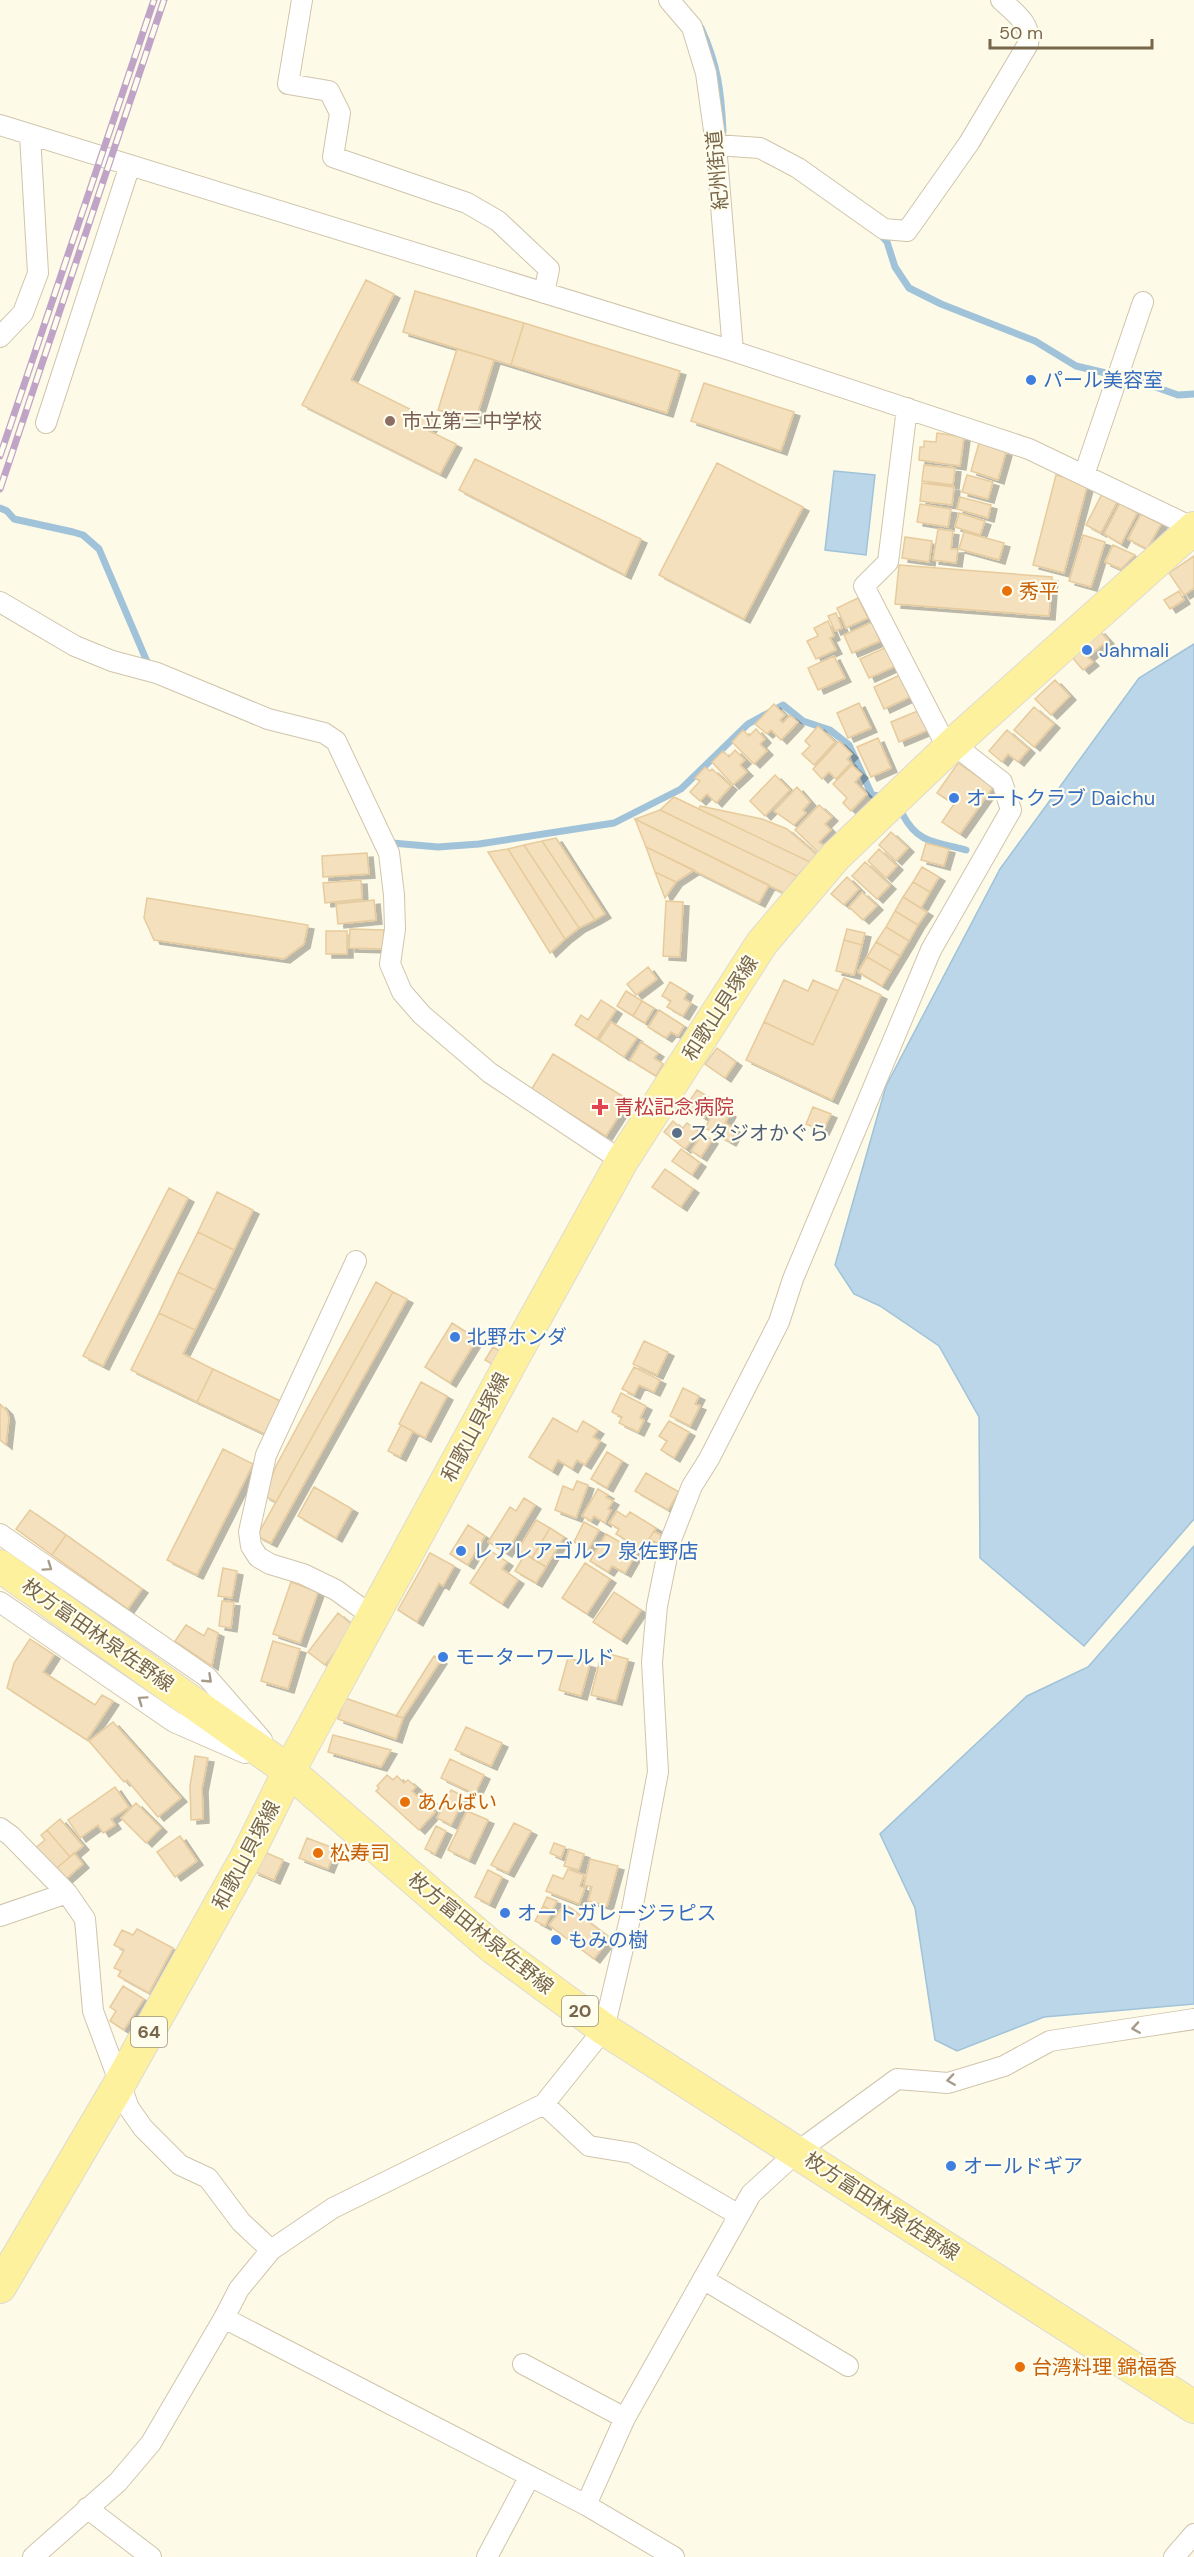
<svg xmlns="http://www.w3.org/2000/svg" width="1194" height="2557" viewBox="0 0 1194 2557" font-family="'DM Sans','Noto Sans JP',sans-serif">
	<defs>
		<filter id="shadow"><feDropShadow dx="6" dy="4" stdDeviation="0" flood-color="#0004"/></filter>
	</defs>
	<rect width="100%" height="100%" fill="#fdfae7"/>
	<!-- water -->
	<path fill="#bad6e8" stroke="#a0c3da" stroke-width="1.5" d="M834,471L875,475L866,555L825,550Z
		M1194,644V1519L1084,1646L980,1558L979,1417L939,1346L880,1306L854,1294L835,1265L886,1086L1000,869L1139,678Z
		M1194,1546V2004L1044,2017L957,2051L935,2040L915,1908L880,1834L1027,1696L1088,1667Z"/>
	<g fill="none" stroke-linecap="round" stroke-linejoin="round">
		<!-- stream -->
		<path stroke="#a0c3da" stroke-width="7" d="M701,28C718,65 721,91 723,131
			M880,234L887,242L895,267L909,288L941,304L1035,341L1076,366L1110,374
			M1130,378L1178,395L1194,394
			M0,508L7,511L14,519L73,532L83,535L99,549L148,664L150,665
			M903,815C918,844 937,842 966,850
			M389,839L392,843L438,847L479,844L614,823L681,789L748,724L783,705L803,721L830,730L849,745L872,795L880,796"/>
	</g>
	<!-- building -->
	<path fill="#f4e0bd" stroke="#e7cb9d" stroke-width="1.5" filter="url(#shadow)" d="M366,280L394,294L351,380L434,421L429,431L456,444L440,474L302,405Z
		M415,291L524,323L511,365L403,332Z
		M524,323L680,371L667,413L511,365Z
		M457,349L494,360L475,422L438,410Z
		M704,383L794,412L781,451L691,421Z
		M937,433L964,437L960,466L919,460L920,447H924V441L936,442Z
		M979,443L1006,452L998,480L971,471Z
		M475,459L641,539L625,575L459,490Z
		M717,463L803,507L744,619L659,575Z
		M924,465L955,468L953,485L922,481Z
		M967,475L993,482L988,499L962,492Z
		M1056,475L1088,483L1064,573L1033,565Z
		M922,483L954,487L952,505L920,501Z
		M1102,494L1117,502L1101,533L1086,525Z
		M960,497L991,505L988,518L957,509Z
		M1120,503L1137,513L1121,544L1104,534Z
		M920,504L951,509L948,527L917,522Z
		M959,513L985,521L980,535L955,527Z
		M1141,514L1161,524L1147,549L1128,539Z
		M938,529L953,531L951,549H958L956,563L933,560Z
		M964,532L1004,543L999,560L959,549Z
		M1083,535L1105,542L1091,587L1069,581Z
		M905,537L932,541L929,562L902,558Z
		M1113,545L1135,555L1121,569L1105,562Z
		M1194,556V588L1184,595L1169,573Z
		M899,565L1052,577L1049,616L895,604Z
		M1179,591L1184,600L1170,609L1164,600Z
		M858,598L868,618L846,628L837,608Z
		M836,613L842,628L835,631L828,616Z
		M828,621L834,636L830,638L836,650L816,659L807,641L818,636L814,628Z
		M872,622L880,641L852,653L844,635Z
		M1099,630L1108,640L1088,657L1093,662L1083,670L1071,656Z
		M889,646L898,665L869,678L860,659Z
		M834,656L845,678L818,690L808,668Z
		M902,674L912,696L884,709L874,687Z
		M1055,680L1070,696L1051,715L1035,699Z
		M859,703L871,728L848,738L837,713Z
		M774,704L785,715L780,720L783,723L790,715L798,722L781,740L771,730L767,734L755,724Z
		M1034,707L1054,724L1034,747L1014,730Z
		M920,710L928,730L899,742L891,722Z
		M818,726L835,742L814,765L802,754L810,746L805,741Z
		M756,729L765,739L760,744L767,751L754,764L732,742L743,730L749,736Z
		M1007,730L1029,749L1018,762L1008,754L1002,762L989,751Z
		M878,738L891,768L871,777L857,747Z
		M839,741L852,754L847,759L851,763L836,779L829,772L822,779L813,769Z
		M735,750L745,760L740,765L747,772L733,785L712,762L723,751L729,757Z
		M958,763L993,787L960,834L942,822L954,804L937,793Z
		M852,765L862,774L855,782L867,794L851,811L843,803L847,798L833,784Z
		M705,767L710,771L712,769L731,786L716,803L707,794L700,801L690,792L700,781L695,778Z
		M775,775L790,790L765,816L750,801Z
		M797,787L810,802L803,810L806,813L794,825L774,811Z
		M674,797L699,809L810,862L797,876L660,810Z
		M819,805L832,817L825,824L831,830L819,842L824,846L818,852L795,830Z
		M700,806L762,819L787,829L816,854L810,862L699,809Z
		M660,810L797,876L784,893L635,819Z
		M635,819L769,885L759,903L646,847Z
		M891,832L908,848L896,861L879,845Z
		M556,838L605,914L595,920L542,841Z
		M542,841L595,920L579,928L524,845Z
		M926,843L949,849L944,866L921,860Z
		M524,845L579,928L565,939L508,849Z
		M646,847L694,870L676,882L655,872Z
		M508,849L565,939L550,953L488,852Z
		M879,849L897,866L886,878L868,861Z
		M367,853L369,874L323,877L322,856Z
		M865,862L890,885L877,899L852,876Z
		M922,867L939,877L930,892L913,882Z
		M655,872L676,882L665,898Z
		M847,877L859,889L844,905L831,894Z
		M361,880L362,899L325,903L323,883Z
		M913,882L930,892L921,908L903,897Z
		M862,892L877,906L863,920L849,907Z
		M903,897L927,912L918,925L895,911Z
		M147,898L308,925L304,944L284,959L154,940L144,918Z
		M374,900L376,920L338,924L336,904Z
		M666,901L683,902L680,957L663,956Z
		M895,911L918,925L909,941L886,927Z
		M886,927L909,941L900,956L876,942Z
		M350,929L384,930L383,949L349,948Z
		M847,929L865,933L862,945L844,940Z
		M326,931H347V954H326Z
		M844,940L862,945L854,975L836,971Z
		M876,942L900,956L891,971L867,957Z
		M867,957L891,971L882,986L858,972Z
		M648,967L657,979L636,995L627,984Z
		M844,978L881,995L832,1100L746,1060L764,1022L813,1045Z
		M784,980L808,991L813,980L838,991L813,1045L764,1022Z
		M670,982L687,992L684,999L691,1003L683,1016L667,1007L671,1001L662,996Z
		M626,991L642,1001L633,1016L617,1006Z
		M601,1000L616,1010L597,1039L575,1025L581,1015L588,1020Z
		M642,1001L654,1008L645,1023L633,1016Z
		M659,1010L684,1026L678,1036L671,1032L666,1038L648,1027Z
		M611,1022L637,1038L624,1057L599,1040Z
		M641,1042L658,1053L654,1058L663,1064L656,1076L630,1060Z
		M717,1048L736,1062L725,1078L705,1064Z
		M553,1054L629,1100L606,1136L531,1090Z
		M697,1090L715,1101L704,1118L686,1106Z
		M717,1106L730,1113L725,1123L737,1130L730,1142L705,1128Z
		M813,1107L831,1114L823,1131L806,1124Z
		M673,1121L682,1129L687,1123L699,1132L685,1149L664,1132Z
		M702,1134L712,1140L701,1157L691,1151Z
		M681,1149L700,1163L692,1175L672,1161Z
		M665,1169L693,1189L681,1207L652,1187Z
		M169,1188L188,1198L103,1366L83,1356Z
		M217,1192L253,1210L234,1250L198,1232Z
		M198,1232L234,1250L215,1290L178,1272Z
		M178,1272L215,1290L195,1330L159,1313Z
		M376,1282L393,1292L276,1502L264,1496L276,1466Z
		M393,1292L407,1299L271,1543L257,1536Z
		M159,1313L195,1330L183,1354L213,1369L197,1402L131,1370Z
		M452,1323L477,1339L450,1383L425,1367Z
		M644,1341L668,1352L657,1375L633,1364Z
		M493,1347L505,1354L497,1367L485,1360Z
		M634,1367L660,1380L654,1392L639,1385L634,1395L622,1389Z
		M213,1369L285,1403L269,1436L197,1402Z
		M421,1382L447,1396L425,1438L399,1424Z
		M683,1388L699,1396L695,1404L700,1406L690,1426L670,1416Z
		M621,1393L646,1406L640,1418L644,1420L638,1432L619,1423L622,1417L612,1412Z
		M0,1404L7,1411L9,1418L6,1445L0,1440Z
		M553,1418L577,1432L583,1421L598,1430L593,1437L600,1441L585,1465L577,1460L572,1469L558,1460L552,1471L529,1457Z
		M669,1421L689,1432L674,1458L661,1450L667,1441L659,1436Z
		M401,1425L413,1431L400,1457L388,1451Z
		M223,1449L253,1464L197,1575L167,1560Z
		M607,1452L622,1461L607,1488L591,1479Z
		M646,1473L679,1492L668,1510L635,1491Z
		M577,1481L588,1485L576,1518L555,1510L563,1486L573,1490Z
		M314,1487L352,1509L336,1538L298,1516Z
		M598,1489L608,1495L606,1497L613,1501L608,1509L611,1510L605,1523L594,1516L591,1521L582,1516Z
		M524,1498L535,1505L506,1553L488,1542L510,1507L516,1511Z
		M30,1510L66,1535L52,1555L16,1529Z
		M617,1511L626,1517L630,1512L656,1528L642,1550L616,1534L619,1529L609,1523Z
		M536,1520L550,1528L532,1558L518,1550Z
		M584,1522L599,1530L588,1550L574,1542Z
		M468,1525L485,1536L468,1565L450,1554Z
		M550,1528L564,1537L546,1567L532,1558Z
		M654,1531L664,1537L659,1544L649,1539Z
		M606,1534L637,1552L625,1573L612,1566L608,1572L590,1561Z
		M66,1535L142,1589L128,1609L52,1555Z
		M649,1539L661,1546L655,1556L643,1549Z
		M491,1551L507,1562L502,1569L518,1580L502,1604L470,1583Z
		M430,1553L454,1566L443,1586L439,1583L417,1622L398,1610Z
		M525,1554L546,1567L536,1583L515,1571Z
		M585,1563L610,1579L587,1614L562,1598Z
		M223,1568L237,1571L232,1598L218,1596Z
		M291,1582L318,1592L300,1643L273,1634Z
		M614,1592L641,1610L621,1640L593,1622Z
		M222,1601L234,1602L231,1628L219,1626Z
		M338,1613L355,1627L325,1665L308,1652Z
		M186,1625L204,1636L208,1628L218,1633L212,1666L175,1641Z
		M30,1639L54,1655L43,1672L95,1705L102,1695L113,1701L87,1740L7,1688L14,1663Z
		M273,1641L300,1649L288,1689L261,1681Z
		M602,1652L628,1659L616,1701L591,1695Z
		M434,1656L441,1660L403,1718L396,1716Z
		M568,1658L590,1664L581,1696L559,1690Z
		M345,1698L403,1718L396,1739L338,1719Z
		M113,1722L181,1798L158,1817L127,1780L124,1782L89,1741Z
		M466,1727L502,1743L491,1766L455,1750Z
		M333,1735L391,1750L381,1767L328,1752Z
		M195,1756L208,1758L202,1788L203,1819L191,1820L190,1786Z
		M450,1759L484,1775L475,1794L441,1778Z
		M387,1775L393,1780L397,1776L404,1783L408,1780L416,1787L412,1791L417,1796L422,1791L431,1800L427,1804L435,1812L419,1830L376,1791L379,1788L377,1786Z
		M115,1787L129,1807L111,1819L115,1825L103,1833L98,1825L80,1838L68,1820Z
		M451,1790L465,1797L451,1825L437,1818Z
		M136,1803L161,1828L146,1843L121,1818Z
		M467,1811L488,1820L469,1860L448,1850Z
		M60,1819L83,1846L70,1857L47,1830Z
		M514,1823L531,1831L508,1873L491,1865Z
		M436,1826L446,1831L435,1854L425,1849Z
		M47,1830L70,1857L53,1871L34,1849L45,1840L41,1835Z
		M180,1836L197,1861L175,1877L157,1852Z
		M307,1838L336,1849L328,1869L299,1858Z
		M554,1843L565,1847L561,1858L550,1853Z
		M569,1849L584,1854L579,1870L564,1866Z
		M262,1851L283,1860L274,1880L253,1871Z
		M74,1853L83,1864L66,1879L57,1868Z
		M590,1859L618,1866L607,1906L588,1901L592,1887L584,1885Z
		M568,1869L584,1875L580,1886L585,1888L579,1904L546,1891L553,1875L563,1879Z
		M488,1870L502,1877L489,1904L475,1897Z
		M547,1897L557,1901L552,1911L543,1906Z
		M565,1904L610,1938L594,1959L549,1925Z
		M543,1906L552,1911L545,1926L535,1921Z
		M137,1929L173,1948L149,1993L118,1976L121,1971L114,1968L124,1950L114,1945L122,1930L133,1935Z
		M123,1986L144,1999L124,2030L110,2021L116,2011L110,2007Z"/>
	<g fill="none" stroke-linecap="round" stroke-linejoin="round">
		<defs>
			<path id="minor" d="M302,0L288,84L329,91L340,113L333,157L467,203L498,221L549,269L544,293
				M669,0L692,27L706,73L716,145L733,351
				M0,125L733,351L1029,449L1194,528
				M716,145L760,148L798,168L884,229L907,231L969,143L1028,44C1032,24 1015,13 1001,0
				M0,337L23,313L38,273L30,135
				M907,408L888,562L864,586L948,749
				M46,423L130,165
				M1084,475L1143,302
				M0,602L75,646L112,661L157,673L268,719L324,733L336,741L389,853L394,895L395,929L390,964L402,992L422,1015L490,1073L622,1161
				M356,1261L266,1455L249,1532L251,1546L258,1557L270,1564L303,1574L336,1590L372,1616
				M0,1534L207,1677L262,1740
				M0,1602L174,1722L245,1753
				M0,1828L11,1836L67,1893
				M0,1916L67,1893L85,1919L93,2011L129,2108L143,2128L180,2165L208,2178L241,2222L271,2250
				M544,2104L589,2146L632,2153L739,2215
				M703,2279L848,2366
				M224,2318L586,2505L674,2557
				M523,2364L625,2418
				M586,2505L625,2418L751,2194L797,2152L897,2079L948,2083L1004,2066L1050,2041L1194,2019
				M87,2508L151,2557
				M33,2557L118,2482L151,2443L224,2318L239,2289L271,2250L333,2208L544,2104L604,2029L632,1910L658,1772L652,1662L657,1606L670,1542L692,1486L709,1459L779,1322L793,1279L931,950L1011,810L1002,782L953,744
				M487,2557L530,2476
				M1174,2557L1194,2534"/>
			<path id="primary" d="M0,1566L289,1771L491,1946L604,2029L1194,2407
				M0,2287L120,2083L247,1856L289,1771L511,1362L622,1161L762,943L836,856L953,744L1194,528"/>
		</defs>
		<!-- minor casing -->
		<use href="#minor" stroke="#d0c5ac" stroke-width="22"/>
		<!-- primary casing -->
		<use href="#primary" stroke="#dfdad4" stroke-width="34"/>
		<!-- minor -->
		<use href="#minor" stroke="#fff" stroke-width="20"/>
		<!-- primary -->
		<use href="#primary" stroke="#fdf19e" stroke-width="32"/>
		<defs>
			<path id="rail" d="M0,456L154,0
				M0,489L164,0"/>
		</defs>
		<!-- rail casing -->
		<use href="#rail" stroke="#c0a4c8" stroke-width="7"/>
		<!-- rail -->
		<use href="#rail" stroke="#fffdee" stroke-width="4.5" stroke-dasharray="14" stroke-linecap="butt"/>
	</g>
	<!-- one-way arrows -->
	<defs><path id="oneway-chevron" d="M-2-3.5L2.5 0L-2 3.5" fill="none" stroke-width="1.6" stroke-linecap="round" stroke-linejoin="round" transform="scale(1.5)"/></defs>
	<g stroke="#a79c89">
		<use href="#oneway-chevron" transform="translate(48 1567) rotate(35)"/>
		<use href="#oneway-chevron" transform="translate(208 1679) rotate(43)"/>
		<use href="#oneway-chevron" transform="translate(142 1700) rotate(-145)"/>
		<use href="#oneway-chevron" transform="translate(1136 2028) rotate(171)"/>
		<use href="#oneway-chevron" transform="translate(951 2080) rotate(172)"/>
	</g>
	<!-- markers -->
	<g fill="#3f7fe0" stroke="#fffdee" stroke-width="2">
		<circle cx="1031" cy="380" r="6"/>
		<circle cx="1087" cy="650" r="6"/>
		<circle cx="954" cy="798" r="6"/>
		<circle cx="455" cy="1337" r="6"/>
		<circle cx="461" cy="1551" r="6"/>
		<circle cx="443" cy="1657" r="6"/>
		<circle cx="505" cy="1913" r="6"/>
		<circle cx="556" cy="1940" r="6"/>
		<circle cx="951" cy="2166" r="6"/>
	</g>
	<circle fill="#8d6e63" stroke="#fffdee" stroke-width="2" cx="390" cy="421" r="6"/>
	<g fill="#e8710a" stroke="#fffdee" stroke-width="2">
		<circle cx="1007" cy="591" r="6"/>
		<circle cx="405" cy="1802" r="6"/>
		<circle cx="318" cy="1853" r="6"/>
		<circle cx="1020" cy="2367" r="6"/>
	</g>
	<path fill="#e0444e" stroke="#fffdee" stroke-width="2" d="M597 1098h6v6h6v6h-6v6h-6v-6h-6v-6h6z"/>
	<circle fill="#5c6f8a" stroke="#fffdee" stroke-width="2" cx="677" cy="1133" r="6"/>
	<g text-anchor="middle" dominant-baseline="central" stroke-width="4.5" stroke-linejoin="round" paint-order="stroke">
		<!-- shield labels -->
		<g fill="#fffdee" stroke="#a0937b" stroke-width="1.5">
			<rect x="562" y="1996" width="36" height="30" rx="4.5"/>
			<rect x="131" y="2017" width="36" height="30" rx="4.5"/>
		</g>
		<g font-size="18" font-weight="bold" fill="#78664a">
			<text x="580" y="2011">20</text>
			<text x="149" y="2032">64</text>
		</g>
		<!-- street labels -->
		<g font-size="20" fill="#78664a" stroke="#fffdee">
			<text transform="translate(717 170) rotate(-95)">紀州街道</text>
			<text transform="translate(720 1008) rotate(-57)">和歌山貝塚線</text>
			<text transform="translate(475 1427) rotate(-62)">和歌山貝塚線</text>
			<text transform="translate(98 1635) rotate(35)">枚方富田林泉佐野線</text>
			<text transform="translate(246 1855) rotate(-62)">和歌山貝塚線</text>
			<text transform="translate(481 1933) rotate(39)">枚方富田林泉佐野線</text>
			<text transform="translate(882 2206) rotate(33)">枚方富田林泉佐野線</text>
		</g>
		<!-- shop labels -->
		<g font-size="20" fill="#366cbe" stroke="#fffdee" text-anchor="start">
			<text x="1043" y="380">パール美容室</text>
			<text x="1099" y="650">Jahmali</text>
			<text x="966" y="798">オートクラブ Daichu</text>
			<text x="467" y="1337">北野ホンダ</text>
			<text x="473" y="1551">レアレアゴルフ 泉佐野店</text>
			<text x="455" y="1657">モーターワールド</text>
			<text x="517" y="1913">オートガレージラピス</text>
			<text x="568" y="1940">もみの樹</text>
			<text x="963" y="2166">オールドギア</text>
		</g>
		<!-- education labels -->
		<g font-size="20" fill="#785e54" stroke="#fffdee" text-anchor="start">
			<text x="402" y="421">市立第三中学校</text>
		</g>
		<!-- food labels -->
		<g font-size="20" fill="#c56008" stroke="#fffdee" text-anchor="start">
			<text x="1019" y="591">秀平</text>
			<text x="417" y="1802">あんばい</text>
			<text x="330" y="1853">松寿司</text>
			<text x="1032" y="2367">台湾料理 錦福香</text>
		</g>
		<!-- health labels -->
		<g font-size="20" fill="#be3a42" stroke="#fffdee" text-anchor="start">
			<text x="614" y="1107">青松記念病院</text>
		</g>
		<!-- service labels -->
		<g font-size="20" fill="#4e5e75" stroke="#fffdee" text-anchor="start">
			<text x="689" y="1133">スタジオかぐら</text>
		</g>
	</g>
	<!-- scale -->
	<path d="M990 39v9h162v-9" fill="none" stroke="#78664a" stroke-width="3"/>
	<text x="999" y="39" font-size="18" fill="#78664a" stroke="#fffdee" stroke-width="4.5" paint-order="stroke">50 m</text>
</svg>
